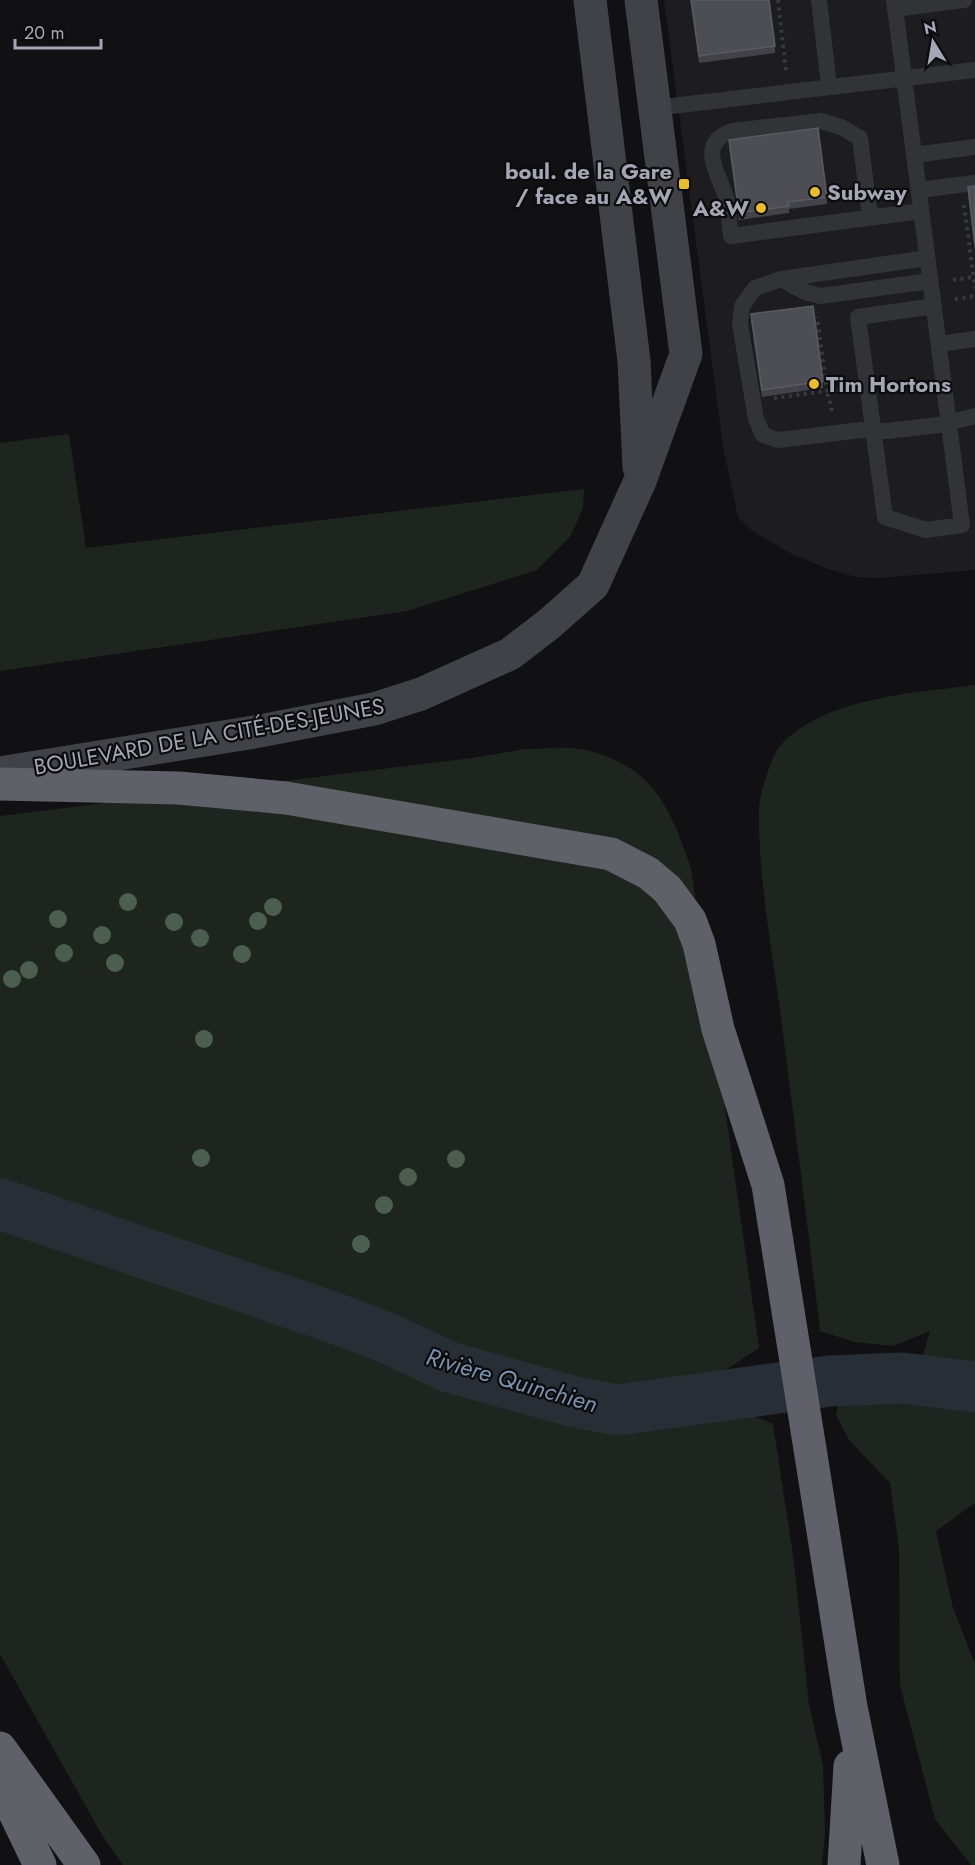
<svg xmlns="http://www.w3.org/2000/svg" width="975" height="1865" viewBox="0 0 975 1865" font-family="Jost,sans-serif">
	<rect width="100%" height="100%" fill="#111113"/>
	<!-- built -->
	<path fill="#1d1d20" d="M664,0H975V570L879,578L856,577L825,568L788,552L751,530L738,517L723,446Z"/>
	<!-- green -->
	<path fill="#1e251f" d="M69,434L86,548L584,489L583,508L570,537L537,570L407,611L0,671V443Z
		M975,685V1503L936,1531L953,1608L975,1664V1865H971L935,1819L900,1685L899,1549L890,1483L849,1440L836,1415L842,1386L864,1377L912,1393L930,1331L893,1346L855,1342L820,1331C808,1226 794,1122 781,1017C772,950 758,876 759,810C759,795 771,757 780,746C824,697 914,693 975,685Z
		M525,749C543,749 563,746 581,749C652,764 669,805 691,868L759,1348L724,1371L657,1393L661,1429L686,1417L726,1404L773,1424L794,1562L809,1705L823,1765L825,1834L822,1865H123L102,1835L0,1654V816L472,758Z"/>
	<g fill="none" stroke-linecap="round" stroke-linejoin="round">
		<!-- river -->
		<path stroke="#282e36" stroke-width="51" d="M0,1204L332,1317L385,1337L449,1367L575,1402L617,1410L830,1381L902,1378L975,1387"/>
		<!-- path -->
		<path stroke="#383a3e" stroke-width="4" stroke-dasharray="3 4.5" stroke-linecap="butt" d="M778,0L786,71
			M826,191L825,188L844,185
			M964,205L975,288
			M953,280L973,277
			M955,299L975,296
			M774,398L827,391L817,317
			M832,411L827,391L846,389"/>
		<!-- lane -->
		<path stroke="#323337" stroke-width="16" d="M819,0L829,86
			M894,0L962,525L926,530L885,517L858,317L934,306
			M895,9L964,0
			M655,108L975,70
			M914,155L975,147
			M919,190L975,183
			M870,217L860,138L841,127L821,121L732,131C695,144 720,175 726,198C729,210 729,223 731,236L921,211
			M927,258L781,279L755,288L742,306L740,324L756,419L763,435L778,440L861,430L887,431L939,425L975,416
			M781,279L805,292L820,296L930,281
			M939,344L975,339"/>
		<!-- secondary -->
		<path stroke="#404247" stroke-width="33" d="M590,0L634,361L639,467
			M0,773L254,732L374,709L421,694L510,654L549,624L593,585L640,481L686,354L641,0"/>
		<!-- highway -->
		<path stroke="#5f6068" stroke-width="33" d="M0,784L179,788L286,798L611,854L648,873L667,889L690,920L699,944L718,1029L768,1185L851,1707L883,1865
			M0,1748L84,1865
			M0,1782L40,1865
			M844,1865L850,1766"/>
	</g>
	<!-- trees -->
	<g fill="#4b5e4f">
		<circle cx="128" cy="902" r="9"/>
		<circle cx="273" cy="907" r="9"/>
		<circle cx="58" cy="919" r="9"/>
		<circle cx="258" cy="921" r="9"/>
		<circle cx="174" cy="922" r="9"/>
		<circle cx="102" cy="935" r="9"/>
		<circle cx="200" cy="938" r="9"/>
		<circle cx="64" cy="953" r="9"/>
		<circle cx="242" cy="954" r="9"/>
		<circle cx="115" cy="963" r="9"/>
		<circle cx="29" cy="970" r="9"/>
		<circle cx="12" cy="979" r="9"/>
		<circle cx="204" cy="1039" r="9"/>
		<circle cx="201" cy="1158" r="9"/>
		<circle cx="456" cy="1159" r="9"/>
		<circle cx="408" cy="1177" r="9"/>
		<circle cx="384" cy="1205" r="9"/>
		<circle cx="361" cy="1244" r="9"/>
	</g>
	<!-- wall -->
	<path fill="#424248" d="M691,0H769L775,46V53L699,63Z
		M729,140L827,197V204L789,209V213L739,220L729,146Z
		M975,186V252L968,194V187Z
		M751,314L823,381V388L762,397L751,321Z"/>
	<!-- building -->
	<path fill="#4d4d54" stroke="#5a5b62" stroke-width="1.5" d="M691,0H769L775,46L699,56Z
		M818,128L827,197L788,202L789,206L739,213L729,140Z
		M975,186V245L968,187Z
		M813,306L823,381L762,390L751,314Z"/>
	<!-- markers -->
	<g fill="#eabc32" stroke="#0c0c0e" stroke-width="2">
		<rect x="678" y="178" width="12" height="12" rx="3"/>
		<circle cx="815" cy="192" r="6"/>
		<circle cx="761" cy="208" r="6"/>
		<circle cx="814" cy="384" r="6"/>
	</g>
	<g text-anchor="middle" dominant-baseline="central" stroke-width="4.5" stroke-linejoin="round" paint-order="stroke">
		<!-- poi labels -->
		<g font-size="22" font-weight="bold" fill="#a3a6b3" stroke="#0c0c0e" text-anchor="end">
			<text x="672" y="171">boul. de la Gare<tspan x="672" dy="25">/ face au A&amp;W</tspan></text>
			<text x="827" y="192" text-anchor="start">Subway</text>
			<text x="749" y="208">A&amp;W</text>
			<text x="826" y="384" text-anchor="start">Tim Hortons</text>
		</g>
		<!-- street labels -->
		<g font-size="22" fill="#a3a6b3" stroke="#0c0c0e">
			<text transform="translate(209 736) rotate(-10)">BOULEVARD DE LA CITÉ-DES-JEUNES</text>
		</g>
		<!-- water labels -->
		<g font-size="24" font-style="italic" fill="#7b91ad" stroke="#0c0c0e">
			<text transform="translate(512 1380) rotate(16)">Rivière Quinchien</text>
		</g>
	</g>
	<!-- north arrow -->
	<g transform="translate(933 42) rotate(349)" stroke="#0c0c0e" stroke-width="4.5" paint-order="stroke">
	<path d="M0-4.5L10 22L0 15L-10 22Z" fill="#a3a6b3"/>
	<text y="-9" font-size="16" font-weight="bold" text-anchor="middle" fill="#a3a6b3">N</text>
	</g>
	<!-- scale -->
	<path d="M15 39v9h86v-9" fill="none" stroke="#a3a6b3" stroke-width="3"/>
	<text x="24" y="39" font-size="18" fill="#a3a6b3" stroke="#0c0c0e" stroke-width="4.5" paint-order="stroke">20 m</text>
</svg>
